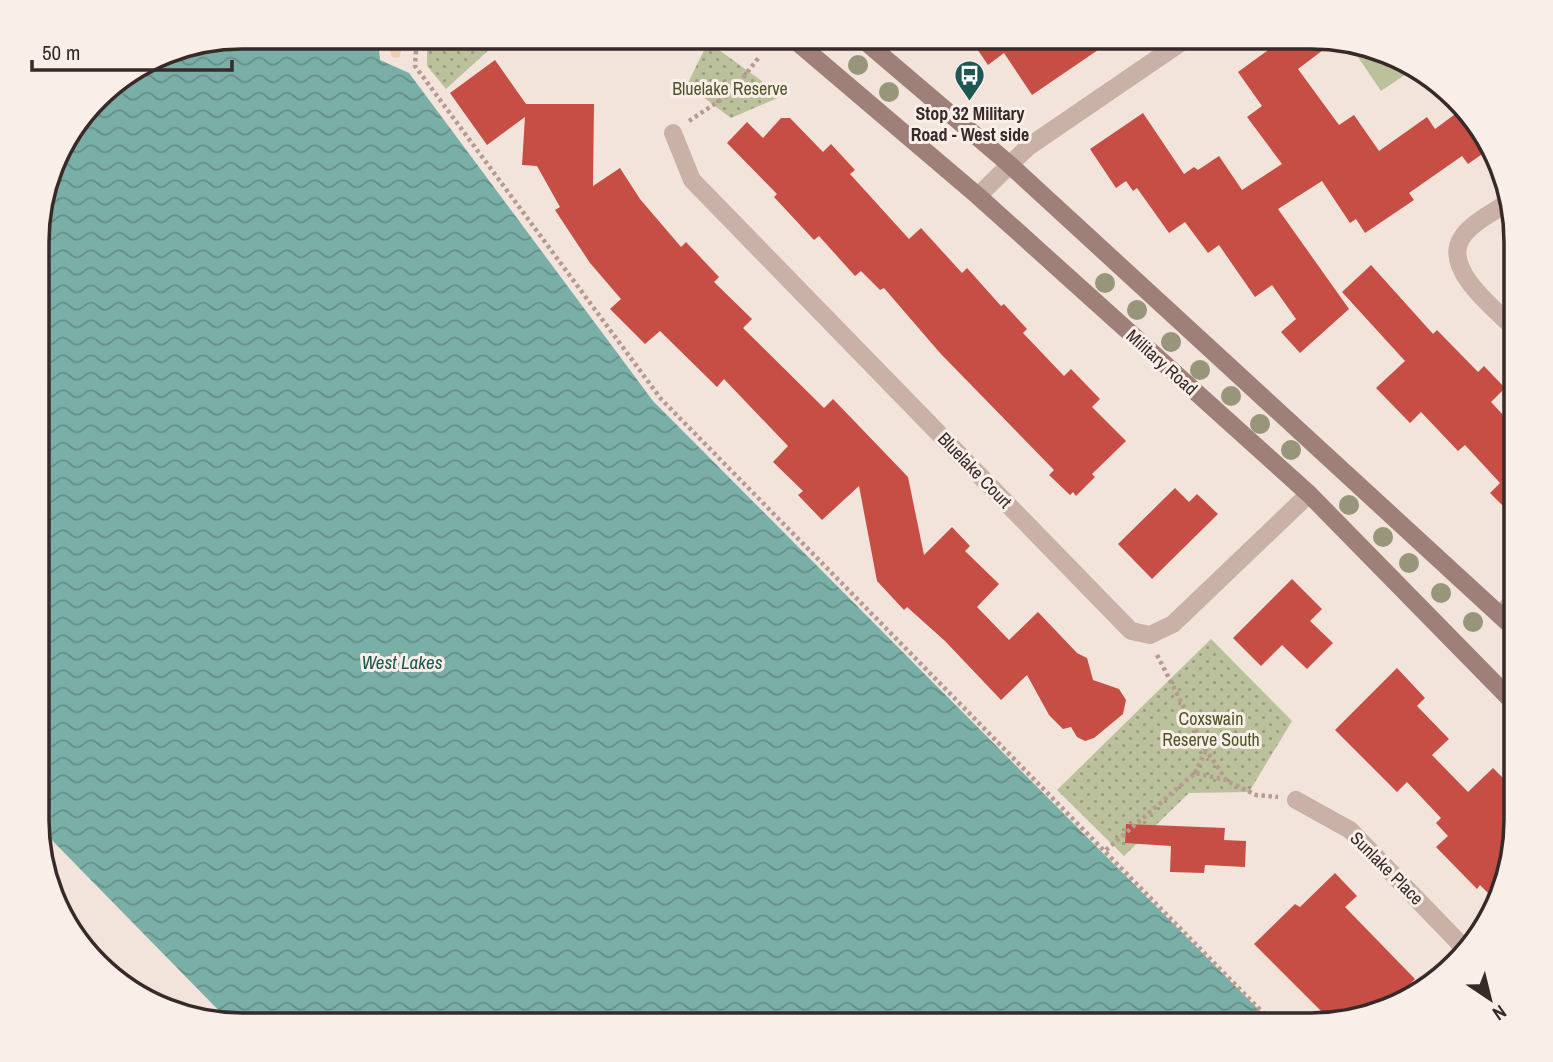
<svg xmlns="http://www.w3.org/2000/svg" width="1553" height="1062" viewBox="0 0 1553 1062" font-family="'Archivo Narrow',sans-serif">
	<defs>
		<pattern id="sand-dots" width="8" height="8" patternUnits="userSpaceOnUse" patternTransform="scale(1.75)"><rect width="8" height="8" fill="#eecfb2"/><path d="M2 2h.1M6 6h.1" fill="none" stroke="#cdb299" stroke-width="1.8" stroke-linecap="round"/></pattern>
		<pattern id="park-dots" width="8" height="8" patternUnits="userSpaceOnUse" patternTransform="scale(1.75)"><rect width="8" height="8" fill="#bbc19b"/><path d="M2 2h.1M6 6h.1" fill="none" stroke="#999d7e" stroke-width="1.8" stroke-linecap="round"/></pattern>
		<pattern id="water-waves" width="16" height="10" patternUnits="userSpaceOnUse" patternTransform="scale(1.75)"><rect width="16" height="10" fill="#7aafa8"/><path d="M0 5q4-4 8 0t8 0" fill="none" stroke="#658f89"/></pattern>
	</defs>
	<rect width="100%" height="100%" fill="#f2e3db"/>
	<!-- sand -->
	<path fill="url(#sand-dots)" d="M386,37H406L399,58L392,57Z"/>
	<!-- park -->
	<path fill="url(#park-dots)" d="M427,37H503L446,89L427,66Z
		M708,42L782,96L731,118L687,85Z
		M1211,639L1292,721L1249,792L1189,793L1124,856L1057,790Z"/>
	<!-- pitch -->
	<path fill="#bbc19b" d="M1360,51L1412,70L1381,91L1356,54Z"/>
	<!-- water -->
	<path fill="url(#water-waves)" d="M242,37H378L380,60L409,73L653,401L1274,1025H233L38,826V215L58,151L106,88L164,52Z"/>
	<!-- building -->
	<path fill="#c74e45" d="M969,37H1117L1032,95L1004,53L988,65Z
		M1270,37H1324L1335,41L1298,69L1339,125L1354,115L1379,151L1427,117L1435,129L1462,109L1489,140L1491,148L1468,164L1462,156L1409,193L1414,200L1365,233L1356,219L1350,223L1322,181L1278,209L1349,309L1300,353L1281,332L1296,319L1272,285L1255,297L1219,245L1208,253L1185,222L1169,233L1137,188L1133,191L1126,181L1116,188L1090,149L1143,113L1184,174L1194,167L1198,170L1219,156L1242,190L1282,164L1247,117L1262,106L1238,72L1275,45Z
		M495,60L526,104H594L593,186L620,168L640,199L681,247L686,242L719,277L714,282L752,319L743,328L824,408L833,399L908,477L924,555L952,527L970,546L965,551L999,584L977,607L1009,640L1038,612L1077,653L1087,658L1093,680L1119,689L1126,700L1123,714L1094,738L1085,741L1077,737L1071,727L1063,729L1049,715L1027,675L1001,700L945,641L907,607L904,610L877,581L859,486L822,520L798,495L803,491L773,462L788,446L724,379L717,387L660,331L645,344L610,309L621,299L590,263L555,210L560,207L537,166L522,165L525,117L487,145L450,93Z
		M781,118H790L823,152L831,144L855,170L850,174L909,239L921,228L962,273L967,268L1001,306L1004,304L1027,329L1023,333L1064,376L1071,369L1100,399L1092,407L1126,441L1092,474L1095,477L1076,496L1073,492L1070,495L1049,475L1054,470L940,353L884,288L880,290L861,271L855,276L819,236L814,240L774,197L777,194L727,143L747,122L763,138Z
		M1371,265L1433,334L1437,330L1478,372L1484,366L1505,388L1491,402L1516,429V519L1490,493L1500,483L1465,445L1458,451L1421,412L1410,423L1376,388L1405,361L1342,292Z
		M1175,488L1189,502L1197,494L1218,514L1152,579L1118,544Z
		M1292,579L1322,609L1310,621L1333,643L1307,669L1282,645L1261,666L1233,638Z
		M1397,668L1425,698L1417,706L1449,739L1432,755L1468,792L1493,768L1507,782H1516V833L1492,897L1480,885L1477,889L1436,847L1448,836L1436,823L1441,818L1407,782L1397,792L1335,730Z
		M1126,824L1225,828L1224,840L1246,841L1245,867L1205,865L1204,873L1170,872L1171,846L1125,843Z
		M1335,873L1357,896L1345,907L1415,979L1406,988L1413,995L1402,1004L1352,1016L1344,1008L1331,1021L1254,944L1295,904L1300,907Z"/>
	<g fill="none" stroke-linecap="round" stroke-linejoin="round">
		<!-- path -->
		<path stroke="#b69b91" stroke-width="4.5" stroke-dasharray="3.5 3.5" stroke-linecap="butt" d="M417,37L415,66L661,399L1275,1025
			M689,121L731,93L760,56
			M1157,655L1206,750L1227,781L1256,795L1278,797
			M1195,773L1206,750
			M1106,850L1195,773L1226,780"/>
		<!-- street -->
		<path stroke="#cab1a7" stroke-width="18" d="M673,133L692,180L1131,631L1150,635L1173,624L1309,494
			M978,196L1028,147L1189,37
			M1508,202C1494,212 1469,224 1461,239C1443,270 1496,310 1516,330
			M1500,614L1516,599
			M1296,800L1350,830L1467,951"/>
		<!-- secondary -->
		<path stroke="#9e8079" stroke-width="18" d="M791,37L978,196L1309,494L1516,705
			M860,37L1009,164L1516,630"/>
	</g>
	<!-- trees -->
	<g fill="#97957a">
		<circle cx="858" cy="65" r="10"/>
		<circle cx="889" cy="92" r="10"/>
		<circle cx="1105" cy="283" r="10"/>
		<circle cx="1137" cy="310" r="10"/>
		<circle cx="1171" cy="342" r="10"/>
		<circle cx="1200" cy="370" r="10"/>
		<circle cx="1231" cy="396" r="10"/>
		<circle cx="1260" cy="424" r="10"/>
		<circle cx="1291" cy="450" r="10"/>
		<circle cx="1349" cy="505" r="10"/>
		<circle cx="1383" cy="537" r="10"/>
		<circle cx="1409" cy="563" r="10"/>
		<circle cx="1441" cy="593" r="10"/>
		<circle cx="1473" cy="622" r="10"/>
	</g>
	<!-- icons -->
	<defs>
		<symbol id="bus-pin" viewBox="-11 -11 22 30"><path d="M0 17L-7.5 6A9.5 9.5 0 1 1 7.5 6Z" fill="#1d5852" stroke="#faeee8"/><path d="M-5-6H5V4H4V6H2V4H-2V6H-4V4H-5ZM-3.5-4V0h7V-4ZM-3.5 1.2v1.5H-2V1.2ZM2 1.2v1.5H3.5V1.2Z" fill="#fff"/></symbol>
	</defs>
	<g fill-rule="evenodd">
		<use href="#bus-pin" x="952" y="58" width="35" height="47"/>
	</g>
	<g text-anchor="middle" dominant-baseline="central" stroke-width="6" stroke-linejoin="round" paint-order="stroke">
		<!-- park labels -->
		<g font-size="18" fill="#4d552b" stroke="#faeee8">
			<text x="730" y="88">Bluelake Reserve</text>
			<text x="1211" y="718">Coxswain<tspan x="1211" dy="21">Reserve South</tspan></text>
		</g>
		<!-- poi labels -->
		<g font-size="18" font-weight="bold" fill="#372a28" stroke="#faeee8">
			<text x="970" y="113">Stop 32 Military<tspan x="970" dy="21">Road - West side</tspan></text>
		</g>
		<!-- street labels -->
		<g font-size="18" fill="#372a28" stroke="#faeee8">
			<text transform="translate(1162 362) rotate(42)">Military Road</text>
			<text transform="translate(975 470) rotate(46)">Bluelake Court</text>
			<text transform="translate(1387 868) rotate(45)">Sunlake Place</text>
		</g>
		<!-- water labels -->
		<g font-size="19" font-style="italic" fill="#1d5852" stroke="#faeee8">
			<text x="402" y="662">West Lakes</text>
		</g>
	</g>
	<!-- crop -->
	<path d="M0 0H1553V1062H0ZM242 49H1311A193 193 0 0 1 1504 242V820A193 193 0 0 1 1311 1013H242A193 193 0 0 1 49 820V242A193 193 0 0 1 242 49Z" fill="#faeee8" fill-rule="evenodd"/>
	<path fill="none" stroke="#372a28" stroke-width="3.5" d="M242 49H1311A193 193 0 0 1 1504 242V820A193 193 0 0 1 1311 1013H242A193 193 0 0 1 49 820V242A193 193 0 0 1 242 49Z"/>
	<!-- north arrow -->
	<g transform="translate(1490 999) rotate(145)" stroke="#faeee8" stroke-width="5" paint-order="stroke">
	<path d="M0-5L12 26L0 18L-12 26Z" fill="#372a28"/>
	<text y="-10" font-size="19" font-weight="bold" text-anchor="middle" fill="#372a28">N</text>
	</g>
	<!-- scale -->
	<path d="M32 60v10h200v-10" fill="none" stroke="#372a28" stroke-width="3.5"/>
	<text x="42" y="60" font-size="21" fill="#372a28" stroke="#faeee8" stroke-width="5" paint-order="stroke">50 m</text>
</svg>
